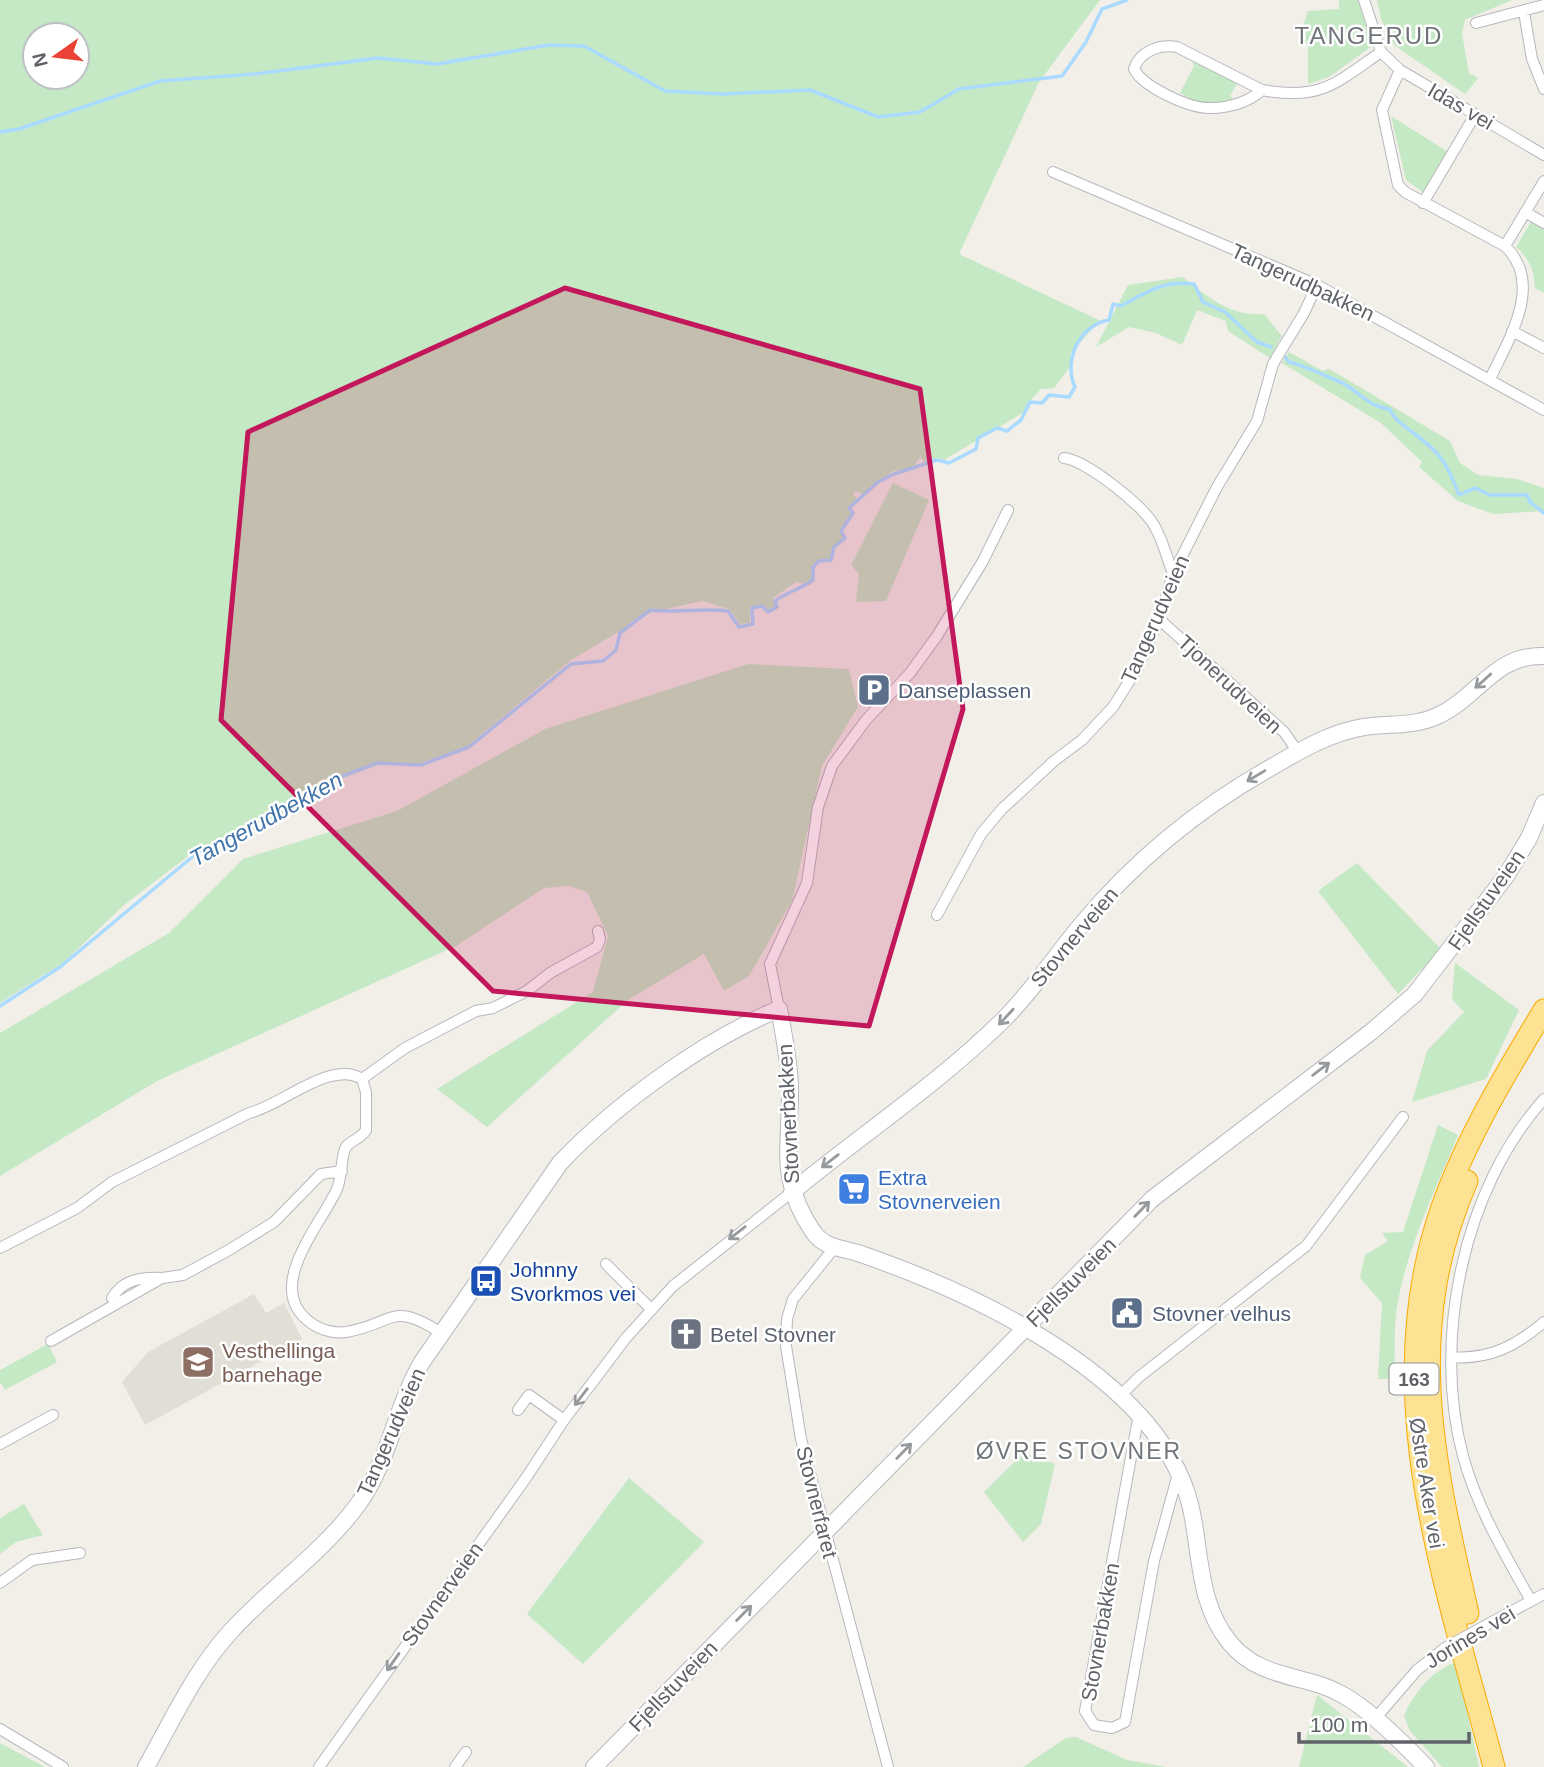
<svg xmlns="http://www.w3.org/2000/svg" width="1544" height="1767" viewBox="0 0 1544 1767" font-family="Helvetica,sans-serif">
	<rect width="100%" height="100%" fill="#f1efe8"/>
	<!-- education -->
	<path fill="#e1ded6" d="M254,1294L266,1313L284,1303L302,1339L145,1425L122,1382L148,1352Z"/>
	<!-- green -->
	<path fill="#c5e8c5" fill-rule="evenodd" d="M0,0H1100L1039,82L959,254L1103,322L1097,324L1071,352L1070,367L1054,388L1041,389L1027,404L1026,411L944,460L938,458L925,463L920,457L913,468L893,471L864,495L856,491L853,494L858,500L850,508L852,516L841,530L845,538L834,548L829,562L818,560L810,585L796,582L773,598L776,606L768,612L763,605L750,607V623L740,624L729,609L702,601L652,612L571,660L465,748L419,763L378,765L319,787L292,812L195,851L124,905L64,962L0,1003ZM77,35V77H35V35Z
		M1339,0H1358L1372,46L1329,77L1308,84V45L1299,38L1308,11L1339,9Z
		M1377,0H1512L1465,20L1462,34L1469,73L1478,78L1465,94L1394,45L1381,19Z
		M1192,61L1237,83L1230,96L1236,100L1205,106L1180,93L1194,66Z
		M1391,116L1448,152L1424,193L1406,180Z
		M1532,220L1544,227V293L1535,288C1534,269 1530,260 1516,247Z
		M1183,277C1207,297 1232,317 1264,314L1282,336L1270,358L1228,331L1226,321L1197,310L1182,345L1156,333L1129,327L1096,347L1128,285Z
		M1289,352L1323,371L1329,369L1343,377L1450,441L1460,463L1478,475L1517,479L1544,488V511L1493,514L1458,501L1419,467L1422,462L1381,423L1282,363Z
		M893,483L929,500L886,601L856,602L859,574L851,565Z
		M748,664L849,669L858,707L822,766L792,901L749,976L724,991L704,954L628,1000L487,1127L437,1089L593,992L608,936L587,892L569,886L544,888L456,946L157,1081L0,1176V1033L169,933L243,859L397,811L545,729Z
		M1357,863L1441,949L1398,994L1318,891Z
		M1455,963L1519,1010L1486,1079L1412,1102L1427,1051L1464,1012L1452,999Z
		M1438,1125L1458,1135C1435,1192 1404,1252 1396,1314C1394,1336 1395,1358 1394,1379H1378L1382,1303L1360,1278L1365,1255L1388,1241L1382,1233L1403,1232Z
		M48,1344L57,1362L5,1390L0,1382V1370Z
		M1024,1453L1055,1464L1041,1524L1023,1542L984,1492Z
		M629,1478L704,1542L583,1664L527,1614Z
		M24,1504L43,1535L16,1542L0,1554V1518Z
		M1454,1663L1457,1665L1479,1767H1442L1410,1731L1404,1715C1415,1693 1430,1672 1454,1663Z
		M1317,1695L1408,1767H1299Z
		M1076,1737L1127,1760L1167,1767H1023L1066,1738Z
		M0,1743L43,1766L44,1767H0Z"/>
	<g fill="none" stroke-linecap="round" stroke-linejoin="round">
		<!-- stream -->
		<path stroke="#aadaff" stroke-width="3.5" d="M0,132L19,129L160,81L255,74L378,58L437,64L549,45L584,46L665,91L723,94L810,90L878,117L920,112L959,89L1062,76L1086,42L1102,9L1127,0
			M1285,357L1289,362C1297,363 1339,381 1346,385C1360,394 1371,407 1389,409C1393,413 1394,418 1398,421C1434,450 1442,449 1459,495L1475,488L1490,495H1527L1530,502L1544,513
			M0,1006L60,967L197,853L291,811L319,785L377,763L421,765L469,747L571,664L603,661L616,650L620,633L650,610C676,613 702,608 728,611L739,627L753,624L752,608L762,606L768,612L777,607L775,601C787,592 801,589 813,580V567L819,561L831,560L834,547L845,538L841,531L853,513L849,508L878,482L894,474L937,460L949,463L976,449L978,438L997,428L1007,431L1021,420L1030,402L1042,403L1049,395L1069,397L1075,387C1063,361 1079,325 1109,320L1113,304L1121,306C1146,292 1165,280 1194,284L1203,302L1225,312L1257,342L1271,347"/>
		<defs>
			<path id="street" d="M1364,0L1381,52L1400,70L1544,155
				M1524,12L1532,59L1544,89
				M1476,23L1544,5
				M1400,70L1382,110L1398,185L1405,192L1505,246L1544,181
				M1262,90L1177,47C1159,44 1140,51 1134,69C1143,87 1190,109 1211,108C1229,108 1249,102 1262,90C1321,101 1336,83 1381,52
				M1053,172L1317,285L1544,410
				M1423,203L1475,115
				M1525,212L1544,223
				M1512,331L1544,348
				M1490,379C1510,337 1544,283 1505,246
				M1064,458C1086,460 1145,507 1155,527C1163,541 1167,558 1173,574
				M1159,619L1284,732L1298,752
				M937,915L981,834L1002,809L1054,761L1082,740L1113,707L1137,669L1159,619L1173,574L1217,487L1257,421L1273,364L1304,313L1317,285
				M779,1009L770,964L807,883L818,807L832,766L866,720L910,673L937,636L983,561L1008,510
				M362,1079L405,1048L476,1011L493,1008L527,991L550,973L597,947L600,939L598,931
				M835,1247L793,1299L787,1319L786,1346L801,1439L888,1767
				M0,1248L77,1208L112,1182L249,1113C281,1106 331,1059 362,1079L366,1092V1130C361,1139 351,1140 346,1147C341,1154 342,1178 337,1189C322,1223 266,1284 306,1319C317,1329 332,1334 346,1332C394,1324 391,1300 441,1333
				M606,1264L651,1309
				M112,1298C123,1279 142,1277 162,1278
				M51,1341L162,1278L183,1275L229,1250L274,1222L321,1174L342,1171
				M1451,1357C1489,1360 1516,1346 1544,1322
				M1119,1397L1139,1377L1306,1246L1403,1117
				M518,1410L529,1395L564,1420
				M1141,1417L1137,1424L1085,1711L1094,1725L1112,1728L1125,1722L1154,1561L1178,1474
				M0,1444L53,1415
				M0,1583L32,1560L80,1553
				M1531,1601C1505,1554 1477,1508 1463,1456C1432,1340 1463,1189 1544,1099
				M1492,1622L1544,1594
				M1374,1720L1417,1670L1445,1648
				M0,1729L63,1767
				M319,1767L526,1478L564,1420L626,1338L673,1286L792,1192
				M455,1767L466,1752"/>
			<path id="secondary" d="M792,1192C862,1134 940,1083 1005,1018C1033,990 1056,955 1082,924C1136,859 1203,805 1277,764C1304,748 1333,732 1364,727C1389,723 1413,727 1437,716C1478,698 1494,654 1544,656
				M146,1767C172,1721 195,1670 231,1631C271,1587 324,1552 359,1503C389,1461 396,1406 422,1362L560,1163C616,1104 704,1040 779,1009C784,1035 789,1060 790,1086C791,1146 777,1180 814,1233C825,1248 842,1248 858,1253C919,1274 978,1299 1033,1332C1102,1373 1179,1435 1193,1518C1201,1562 1200,1606 1230,1643C1262,1681 1305,1673 1343,1695C1370,1710 1404,1744 1426,1767
				M594,1767L1152,1199L1371,1032L1415,994L1506,876L1529,838L1544,803"/>
			<path id="highway" d="M1467,1181C1402,1330 1434,1463 1468,1613
				M1494,1767C1446,1585 1376,1394 1442,1207C1467,1137 1506,1073 1544,1010"/>
		</defs>
		<!-- street casing -->
		<use href="#street" stroke="#b5b8bc" stroke-width="12"/>
		<!-- secondary casing -->
		<use href="#secondary" stroke="#b6babf" stroke-width="18"/>
		<!-- highway casing -->
		<use href="#highway" stroke="#f9ab00" stroke-width="23"/>
		<!-- street -->
		<use href="#street" stroke="#fff" stroke-width="10"/>
		<!-- secondary -->
		<use href="#secondary" stroke="#fff" stroke-width="16"/>
		<!-- highway -->
		<use href="#highway" stroke="#fde293" stroke-width="21"/>
		<defs>
			<path id="street-bridge" d="M1445,1648L1492,1622"/>
		</defs>
		<!-- street-bridge casing -->
		<use href="#street-bridge" stroke="#b5b8bc" stroke-width="12" stroke-linecap="butt"/>
		<!-- street-bridge -->
		<use href="#street-bridge" stroke="#fff" stroke-width="10"/>
	</g>
	<!-- one-way arrows -->
	<defs><path id="oneway-shaft" d="M-6 0H5M1.5-3L5.5 0L1.5 3" fill="none" stroke-width="1.6" stroke-linecap="round" stroke-linejoin="round" transform="scale(1.75)"/></defs>
	<g stroke="#979a9d">
		<use href="#oneway-shaft" transform="translate(1483 681) rotate(138)"/>
		<use href="#oneway-shaft" transform="translate(1256 776) rotate(149)"/>
		<use href="#oneway-shaft" transform="translate(1006 1017) rotate(133)"/>
		<use href="#oneway-shaft" transform="translate(1321 1069) rotate(-37)"/>
		<use href="#oneway-shaft" transform="translate(830 1161) rotate(142)"/>
		<use href="#oneway-shaft" transform="translate(1142 1209) rotate(-46)"/>
		<use href="#oneway-shaft" transform="translate(737 1233) rotate(142)"/>
		<use href="#oneway-shaft" transform="translate(581 1397) rotate(127)"/>
		<use href="#oneway-shaft" transform="translate(904 1451) rotate(-46)"/>
		<use href="#oneway-shaft" transform="translate(744 1613) rotate(-45)"/>
		<use href="#oneway-shaft" transform="translate(393 1662) rotate(125)"/>
	</g>
	<!-- marked area -->
	<path fill="#c2185b" fill-opacity="0.2" stroke="#c2185b" stroke-width="5" stroke-linejoin="round" d="M565,288L920,389L963,709L869,1026L493,991L221,720L248,432Z"/>
	<!-- icons -->
	<defs>
		<symbol id="parking-square" viewBox="-11 -11 22 22"><rect x="-9" y="-9" width="18" height="18" rx="4" fill="#5c6f8a" stroke="#fff"/><path d="M-3.5-5.5H1a3.5 3.5 0 0 1 0 7H-1V5.5H-3.5ZM-1-3.4V-.6H.8a1.4 1.4 0 0 0 0-2.8Z" fill="#fff"/></symbol>
		<symbol id="supermarket-square" viewBox="-11 -11 22 22"><rect x="-9" y="-9" width="18" height="18" rx="4" fill="#3f7fe0" stroke="#fff"/><path d="M-6-5.5h2.5l.6 2H6L4.5 2H-2.5L-4.4-4H-6ZM-1.5 3.2a1.3 1.3 0 1 0 .1 0ZM3 3.2a1.3 1.3 0 1 0 .1 0Z" fill="#fff"/></symbol>
		<symbol id="bus-square" viewBox="-11 -11 22 22"><rect x="-9" y="-9" width="18" height="18" rx="4" fill="#1a4fb4" stroke="#fff"/><path d="M-5-6H5V4H4V6H2V4H-2V6H-4V4H-5ZM-3.5-4V0h7V-4ZM-3.5 1.2v1.5H-2V1.2ZM2 1.2v1.5H3.5V1.2Z" fill="#fff"/></symbol>
		<symbol id="civic-square" viewBox="-11 -11 22 22"><rect x="-9" y="-9" width="18" height="18" rx="4" fill="#5c6f8a" stroke="#fff"/><path d="M-.6-6.5H3V-4.5H.6V-3L4-1V1h2V6H-6V1h2V-1L-.6-3ZM-1.2 2.5V6h2.4V2.5Z" fill="#fff"/></symbol>
		<symbol id="church-square" viewBox="-11 -11 22 22"><rect x="-9" y="-9" width="18" height="18" rx="4" fill="#6b7280" stroke="#fff"/><path d="M-1.2-6h2.4v3.5h3.3v2.4h-3.3V6h-2.4V-.1h-3.3v-2.4h3.3Z" fill="#fff"/></symbol>
		<symbol id="school-square" viewBox="-11 -11 22 22"><rect x="-9" y="-9" width="18" height="18" rx="4" fill="#8d6e63" stroke="#fff"/><path d="M0-5L7-2L0 1L-7-2ZM-4 1L0 2.5L4 1V4Q0 6-4 4Z" fill="#fff"/></symbol>
	</defs>
	<g fill-rule="evenodd">
		<use href="#parking-square" x="855" y="671" width="38" height="38"/>
		<use href="#supermarket-square" x="835" y="1170" width="38" height="38"/>
		<use href="#bus-square" x="467" y="1262" width="38" height="38"/>
		<use href="#civic-square" x="1108" y="1294" width="38" height="38"/>
		<use href="#church-square" x="667" y="1315" width="38" height="38"/>
		<use href="#school-square" x="179" y="1343" width="38" height="38"/>
	</g>
	<g text-anchor="middle" dominant-baseline="central" stroke-width="5" stroke-linejoin="round" paint-order="stroke">
		<!-- shield labels -->
		<rect fill="#fff" stroke="#8f9295" stroke-width="2" x="1389.5" y="1363.5" width="49" height="31" rx="5"/>
		<g font-size="19" font-weight="bold" fill="#5f6368">
			<text x="1414" y="1379">163</text>
		</g>
		<!-- street labels -->
		<g font-size="21" fill="#5f6368" stroke="#fff">
			<text transform="translate(1461 106) rotate(30)">Idas vei</text>
			<text transform="translate(1303 282) rotate(25)">Tangerudbakken</text>
			<text transform="translate(1155 619) rotate(-66)">Tangerudveien</text>
			<text transform="translate(1230 684) rotate(43)">Tjonerudveien</text>
			<text transform="translate(1486 900) rotate(-55)">Fjellstuveien</text>
			<text transform="translate(1074 937) rotate(-50)">Stovnerveien</text>
			<text transform="translate(788 1114) rotate(-93)">Stovnerbakken</text>
			<text transform="translate(1071 1282) rotate(-45)">Fjellstuveien</text>
			<text transform="translate(391 1432) rotate(-66)">Tangerudveien</text>
			<text transform="translate(1427 1483) rotate(81)">Østre Aker vei</text>
			<text transform="translate(817 1502) rotate(76)">Stovnerfaret</text>
			<text transform="translate(442 1594) rotate(-54)">Stovnerveien</text>
			<text transform="translate(1100 1632) rotate(-80)">Stovnerbakken</text>
			<text transform="translate(1470 1637) rotate(-31)">Jorines vei</text>
			<text transform="translate(673 1686) rotate(-46)">Fjellstuveien</text>
		</g>
		<!-- service labels -->
		<g font-size="21" fill="#4e5e75" stroke="#fff" text-anchor="start">
			<text x="898" y="690">Danseplassen</text>
			<text x="1152" y="1313">Stovner velhus</text>
		</g>
		<!-- shop labels -->
		<g font-size="21" fill="#366cbe" stroke="#fff" text-anchor="start">
			<text x="878" y="1177">Extra<tspan x="878" dy="24">Stovnerveien</tspan></text>
		</g>
		<!-- transit labels -->
		<g font-size="21" fill="#164399" stroke="#fff" text-anchor="start">
			<text x="510" y="1269">Johnny<tspan x="510" dy="24">Svorkmos vei</tspan></text>
		</g>
		<!-- worship labels -->
		<g font-size="21" fill="#5b616d" stroke="#fff" text-anchor="start">
			<text x="710" y="1334">Betel Stovner</text>
		</g>
		<!-- education labels -->
		<g font-size="21" fill="#785e54" stroke="#fff" text-anchor="start">
			<text x="222" y="1350">Vesthellinga<tspan x="222" dy="24">barnehage</tspan></text>
		</g>
		<!-- water labels -->
		<g font-size="23" font-style="italic" fill="#4174aa" stroke="#fff">
			<text transform="translate(266 819) rotate(-29)">Tangerudbekken</text>
		</g>
		<!-- neighbourhood labels -->
		<g font-size="23" letter-spacing="2" fill="#70757a" stroke="#fff">
			<text x="1079" y="1451">ØVRE STOVNER</text>
		</g>
		<!-- quarter labels -->
		<g font-size="24" letter-spacing="2" fill="#70757a" stroke="#fff">
			<text x="1369" y="35">TANGERUD</text>
		</g>
	</g>
	<!-- north arrow -->
	<g transform="translate(56 56) rotate(256)"><circle r="33" fill="#ffffff" stroke="#bfc1c3" stroke-width="2"/>
	<path d="M0-5L12 26L0 18L-12 26Z" fill="#ea4335"/>
	<text y="-10" font-size="19" font-weight="bold" text-anchor="middle" fill="#5f6368">N</text>
	</g>
	<!-- scale -->
	<path d="M1299 1732v10h170v-10" fill="none" stroke="#5f6368" stroke-width="3.5"/>
	<text x="1310" y="1732" font-size="21" fill="#5f6368" stroke="#ffffff" stroke-width="5" paint-order="stroke">100 m</text>
</svg>
